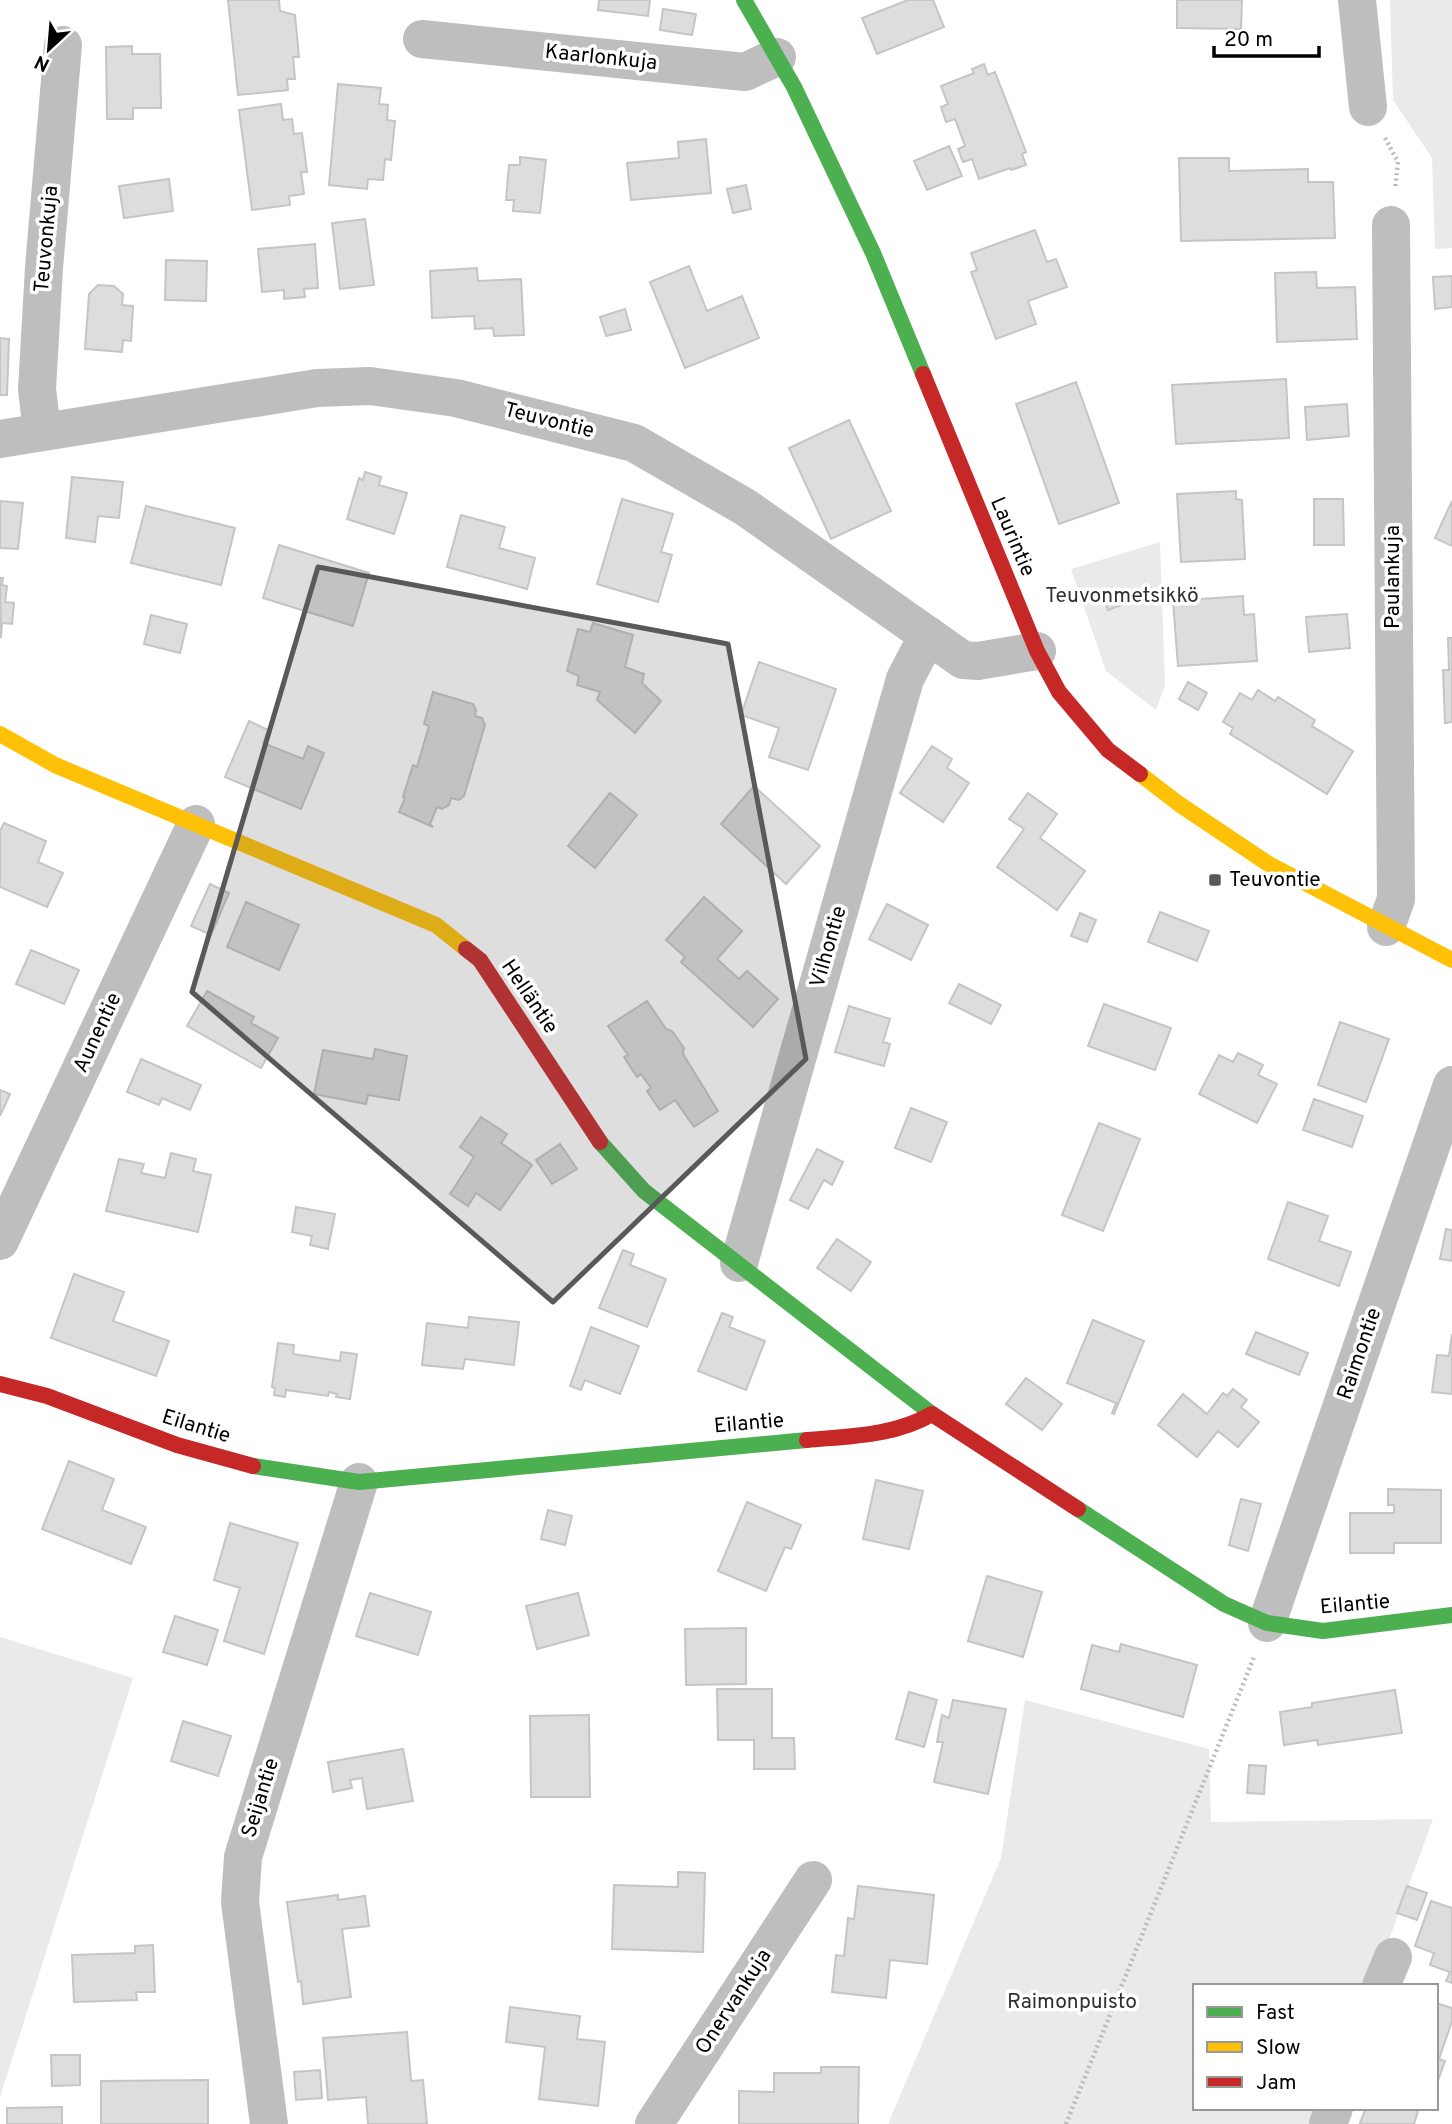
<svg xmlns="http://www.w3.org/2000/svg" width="1452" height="2124" viewBox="0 0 1452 2124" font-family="Overpass,sans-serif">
	<rect width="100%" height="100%" fill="#fff"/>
	<!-- green -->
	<path fill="#eaeaea" d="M1390,0H1452V248L1435,249L1432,158L1393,100Z
		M1160,542L1165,685L1156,710L1106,671L1071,569Z
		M0,1637L133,1678L0,2097Z
		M1025,1700L1209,1749L1211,1822L1433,1819L1372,1986H1195V2108H1327L1321,2124H888L1001,1858Z"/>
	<!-- building -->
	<path fill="#ddd" stroke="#c5c5c5" stroke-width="2" d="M228,0H279L280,11L295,15L299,57H293L295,79H287L288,90L238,95Z
		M599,0H650L648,16L598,10Z
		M908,0H933L944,27L877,54L862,18Z
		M1177,0H1242L1241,29L1177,28Z
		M663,9L696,14L692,35L660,30Z
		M132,46V54H160L161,108H133V119H107L106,47Z
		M984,64L988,75L995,72L1026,152L1022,154L1026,165L1011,170L1010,168L979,179L972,159L963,162L958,149L965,146L955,119L946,122L941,107L948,104L941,86L974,73L972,69Z
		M338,84L381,88L379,104L388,105L387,120L395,121L391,160L385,159L383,180L368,179L367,189L329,185Z
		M281,104L283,120L292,119L294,134L302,133L307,172H301L304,194L289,196L290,205L252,210L239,110Z
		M706,139L711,193L631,200L627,163L679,158L678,142Z
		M949,146L962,176L927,190L914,161Z
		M520,157L546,160L540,213L513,211L514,200H506L509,165H520Z
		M1179,158H1229V171L1308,169V182H1333L1335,238L1181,241Z
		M169,179L173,211L124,218L119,186Z
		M746,185L751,209L733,213L727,189Z
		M365,219L374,285L340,289L332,223Z
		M1035,230L1047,262L1056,259L1067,287L1028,301L1036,324L996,339L971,272L977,270L971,253Z
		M315,244L318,288L304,289L305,297L284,299V290L262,292L258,249Z
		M166,260L207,261L206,301L165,300Z
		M689,266L707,311L742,296L759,338L685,368L650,282Z
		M477,268L478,281L521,279L524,335L494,336L493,328L475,329L474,316L432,318L430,271Z
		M1316,272L1317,288L1355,287L1357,339L1277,342L1275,273Z
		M1452,276V307L1435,309L1433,277Z
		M98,285L114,286L123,294L122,305L133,306L131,341L123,340L122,352L85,349L89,294Z
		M625,309L631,330L606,336L600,317Z
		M0,338L9,339L7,395H0Z
		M1286,379L1289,438L1176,444L1172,385Z
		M1076,382L1119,503L1059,524L1016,404Z
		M1347,404L1349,436L1307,440L1305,407Z
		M849,420L891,511L831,539L789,448Z
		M365,472L381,477L379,485L407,493L394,534L347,519L359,478L363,480Z
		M72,477L123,482L119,518L98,516L95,542L66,538Z
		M1236,491V499L1242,500L1245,559L1181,562L1177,494Z
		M622,499L673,514L661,552L672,555L658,602L597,584Z
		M1314,499H1343L1344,545H1314Z
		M0,501L23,503L18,549L0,548Z
		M1452,501V546L1435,538Z
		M146,506L235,528L221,585L131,563Z
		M461,515L505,527L499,548L535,558L527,589L447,567Z
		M279,545L369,573L353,626L263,598Z
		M0,578H3L2,585L7,586L5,602L14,603L12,624L2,623L1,638Z
		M1118,593L1122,605L1108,610L1104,599Z
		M1243,596L1244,615L1254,614L1257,661L1178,666L1173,601Z
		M1347,614L1350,648L1309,652L1306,617Z
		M151,615L187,624L180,653L144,644Z
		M593,623L633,635L625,667L644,674L642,683L661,701L635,733L597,700L600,692L577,685L579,676L567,671L578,629L590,632Z
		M1448,638H1452V722L1445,723L1443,670H1449Z
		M759,662L836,689L808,770L769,757L779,728L741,715Z
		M1188,682L1207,693L1198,710L1179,699Z
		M1258,690L1275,701L1278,697L1315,720L1312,726L1353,751L1327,794L1230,734L1233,728L1223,722L1240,693L1252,700Z
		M433,692L473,704L476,710L475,716L482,718L485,725L464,796L459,800L451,798L449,805L442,809L437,807L430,824L433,827L399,812L405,798L403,797L413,765L417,767L429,726L424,724Z
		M249,721L268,730L263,743L303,759L308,746L324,753L301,809L225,777Z
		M932,746L952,759L947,768L969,783L943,822L900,793Z
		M754,786L820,846L786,884L721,824Z
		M610,793L637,815L595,868L568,846Z
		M1028,793L1057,814L1040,838L1085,871L1057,910L997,867L1024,829L1009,819Z
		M4,823L46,841L38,862L63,873L47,907L0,887V831Z
		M210,884L229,893L211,935L191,926Z
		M704,897L742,931L717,959L739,979L747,971L778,999L753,1027L681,962L685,957L666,940Z
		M246,902L299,925L279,970L227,947Z
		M887,904L928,925L911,960L869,939Z
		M1160,912L1209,931L1197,961L1148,942Z
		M1080,913L1096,920L1087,942L1071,936Z
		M31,950L79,970L64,1004L16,984Z
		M959,984L1001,1005L991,1024L949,1003Z
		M207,991L254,1017L251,1023L278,1038L261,1068L187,1026Z
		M647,1001L666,1029L672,1031L684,1048L683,1054L718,1111L694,1127L675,1100L660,1110L647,1091L651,1088L641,1074L637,1077L624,1057L628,1055L608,1026Z
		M1104,1004L1171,1028L1155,1070L1088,1046Z
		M849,1006L890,1019L883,1042L890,1044L884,1066L835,1052Z
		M1340,1022L1389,1039L1366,1102L1318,1085Z
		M375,1049L407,1056L399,1100L368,1095L366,1104L314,1094L323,1050L373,1059Z
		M1238,1053L1263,1065L1258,1075L1277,1084L1257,1123L1199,1094L1219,1055L1233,1062Z
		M141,1059L201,1085L190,1110L162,1098L159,1105L127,1092Z
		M0,1090L10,1094L0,1116Z
		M1314,1099L1363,1116L1352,1147L1303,1130Z
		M911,1108L947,1122L931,1162L895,1148Z
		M481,1117L507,1134L501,1143L532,1165L500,1210L476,1193L468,1206L450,1194L474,1157L460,1147Z
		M1099,1123L1140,1139L1103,1231L1062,1215Z
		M560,1144L577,1169L552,1184L536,1160Z
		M817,1149L843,1162L832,1185L824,1180L808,1209L790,1200Z
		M171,1153L196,1159L193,1171L211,1175L198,1232L106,1211L119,1159L144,1164L141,1173L165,1178Z
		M1288,1202L1328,1216L1319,1241L1351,1252L1339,1286L1268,1259Z
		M296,1207L335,1214L328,1249L310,1245L312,1236L292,1232Z
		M1446,1229L1452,1230V1261L1440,1259Z
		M837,1239L871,1262L851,1291L817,1268Z
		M623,1250L634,1254L630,1265L666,1279L647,1327L599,1308Z
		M74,1274L124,1292L113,1321L169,1341L156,1376L51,1338Z
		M722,1313L733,1317L729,1327L765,1341L746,1390L698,1371Z
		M469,1317L519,1322L514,1365L465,1359L463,1369L422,1365L427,1323L468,1328Z
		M1093,1320L1144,1341L1114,1414L1112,1413L1116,1403L1067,1383Z
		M591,1327L639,1346L620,1394L585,1380L581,1390L570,1386Z
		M1256,1332L1308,1353L1299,1375L1246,1354Z
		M1452,1334V1394L1432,1392L1437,1355L1449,1356Z
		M278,1343L294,1345L293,1354L340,1361L341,1352L357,1354L350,1399L336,1397L337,1394L329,1392L328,1396L286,1390L285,1397L274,1395L275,1388L272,1387Z
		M1026,1378L1062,1404L1042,1430L1006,1404Z
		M1233,1389L1247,1400L1241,1407L1259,1422L1238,1447L1218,1431L1197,1457L1158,1425L1183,1394L1207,1414L1223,1393L1227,1396Z
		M69,1461L114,1479L102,1510L146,1527L131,1564L42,1529Z
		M876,1480L923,1491L909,1549L863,1539Z
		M1388,1489L1441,1490V1543H1394V1553H1350V1513H1394V1505H1388Z
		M1241,1499L1261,1504L1248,1551L1229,1545Z
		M747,1502L801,1525L791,1549L785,1547L766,1591L718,1571Z
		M548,1510L572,1516L565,1545L541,1539Z
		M230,1523L298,1543L264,1654L224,1641L240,1588L214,1580Z
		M987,1576L1042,1592L1023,1657L968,1641Z
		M370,1593L431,1612L418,1655L356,1636Z
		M578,1593L589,1635L537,1649L526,1606Z
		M175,1616L218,1630L207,1665L163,1652Z
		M746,1628V1684L686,1685L685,1629Z
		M1121,1644L1197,1665L1183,1717L1081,1689L1092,1645L1119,1652Z
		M717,1689H772V1738H794L795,1769H754V1740H718Z
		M1395,1690L1402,1733L1318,1745L1317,1740L1284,1745L1280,1712L1312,1707V1703Z
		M909,1692L937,1700L924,1747L896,1739Z
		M953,1700L1006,1709L988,1794L934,1782L943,1742H937L942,1715L949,1718Z
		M589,1715L590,1797H531L530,1716Z
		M183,1721L231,1736L218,1776L171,1761Z
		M403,1749L413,1801L367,1809L362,1778L350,1780L352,1788L333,1792L328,1762Z
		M1249,1765L1266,1766L1264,1794L1247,1793Z
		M678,1872L705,1873L703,1952L612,1949L614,1885L678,1887Z
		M858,1886L934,1895L927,1964L890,1960L886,1998L832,1992L836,1955L844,1956L848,1918L854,1919Z
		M1407,1886L1427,1893L1417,1920L1397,1913Z
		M338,1895V1900L365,1896L369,1926L342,1929L351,1997L303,2004L301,1981L298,1982L287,1902Z
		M1431,1901L1452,1908V1983L1446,1981L1450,1972L1430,1965L1434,1953L1415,1946Z
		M153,1945L155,1992H136L137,2000L74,2002L72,1955L135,1953V1946Z
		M1436,2003L1452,2008V2021L1439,2059L1445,2061L1436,2086Z
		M510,2007L580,2016L577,2039L605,2042L598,2106L539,2099L545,2047L506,2042Z
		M407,2032L411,2081L423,2080L427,2124H368L366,2097L328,2100L323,2038Z
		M51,2055H80V2085L52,2086Z
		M821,2067H859L858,2124H739V2091L774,2092V2073H821Z
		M320,2070L322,2098L296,2100L294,2072Z
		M208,2080V2124H101V2081Z
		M62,2107V2124H7V2108Z
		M1366,2108H1419L1414,2124H1364L1360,2123Z"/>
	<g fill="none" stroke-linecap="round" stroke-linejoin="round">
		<!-- path -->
		<path stroke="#b8b8b8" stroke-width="4.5" stroke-dasharray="2 3.5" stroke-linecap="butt" d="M1385,138L1398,162L1395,189
			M1066,2124L1254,1657"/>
		<!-- street -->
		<path stroke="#bebebe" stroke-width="38" d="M1357,0L1368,107
			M422,39L745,72L777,57
			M42,432L37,389L44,268L63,45
			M0,439L317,388L370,386L456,398L634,443L745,507L963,660L978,661L1037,651
			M1386,927L1396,899L1391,225
			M0,1241L196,824
			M739,1263L905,679L928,635
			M1267,1623L1452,1085
			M1381,1986L1393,1957
			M269,2124L240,1902L243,1857L359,1482
			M654,2124L813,1880
			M1328,2124L1334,2108"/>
		<!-- fast -->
		<path stroke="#4caf50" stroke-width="16" d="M744,0L794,87L873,253L923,374
			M600,1142L644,1191L932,1414
			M253,1466L359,1482L807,1440
			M1078,1509L1224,1604L1267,1623L1323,1631L1452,1615"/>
		<!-- slow -->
		<path stroke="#ffc107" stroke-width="16" d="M0,734L55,765L436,925L466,949
			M1140,774L1179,804L1267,863L1452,960"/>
		<!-- jam -->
		<path stroke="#c62828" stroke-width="16" d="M923,374L1037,651L1059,692L1108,750L1140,774
			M466,949L480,960L600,1142
			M0,1384L47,1396L177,1445L253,1466
			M807,1440C851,1436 894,1436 932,1414L1078,1509"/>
	</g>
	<!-- marked area -->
	<path fill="#595959" fill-opacity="0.2" stroke="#595959" stroke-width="5" stroke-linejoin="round" d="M318,567L728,644L806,1059L553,1302L192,992Z"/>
	<!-- markers -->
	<rect fill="#595959" stroke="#fff" stroke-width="2.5" x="1208" y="873" width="14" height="14" rx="3.5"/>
	<g text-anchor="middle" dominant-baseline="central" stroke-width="7" stroke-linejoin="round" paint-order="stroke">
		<!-- street labels -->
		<g font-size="21" fill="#000" stroke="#fff">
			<text transform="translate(601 58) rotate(6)">Kaarlonkuja</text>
			<text transform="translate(47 239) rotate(-85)">Teuvonkuja</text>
			<text transform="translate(549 421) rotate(14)">Teuvontie</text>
			<text transform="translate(1012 537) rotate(67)">Laurintie</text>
			<text transform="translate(1393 577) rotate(-90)">Paulankuja</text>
			<text transform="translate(829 947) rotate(-74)">Vilhontie</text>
			<text transform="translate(529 997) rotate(56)">Helläntie</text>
			<text transform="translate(98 1033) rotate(-65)">Aunentie</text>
			<text transform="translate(1360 1354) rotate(-71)">Raimontie</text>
			<text transform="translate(749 1424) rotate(-5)">Eilantie</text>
			<text transform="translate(196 1427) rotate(17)">Eilantie</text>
			<text transform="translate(1355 1605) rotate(-5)">Eilantie</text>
			<text transform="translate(261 1798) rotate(-73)">Seijantie</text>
			<text transform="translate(734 2002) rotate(-57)">Onervankuja</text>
		</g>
		<!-- park labels -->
		<g font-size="21" fill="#303030" stroke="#fff">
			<text x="1122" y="596">Teuvonmetsikkö</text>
			<text x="1072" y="2002">Raimonpuisto</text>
		</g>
		<!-- poi labels -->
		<g font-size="21" fill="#000" stroke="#fff" text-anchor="start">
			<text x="1229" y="880">Teuvontie</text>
		</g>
	</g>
	<!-- legend -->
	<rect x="1193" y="1984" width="245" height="126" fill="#ffffff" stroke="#999999" stroke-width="2"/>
	<rect x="1207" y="2007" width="35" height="10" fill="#4caf50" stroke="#999999" stroke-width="2"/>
	<text x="1256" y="2019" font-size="21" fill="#000000">Fast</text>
	<rect x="1207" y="2042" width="35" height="10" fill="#ffc107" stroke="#999999" stroke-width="2"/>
	<text x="1256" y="2054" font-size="21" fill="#000000">Slow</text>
	<rect x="1207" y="2077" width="35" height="10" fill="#c62828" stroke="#999999" stroke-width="2"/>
	<text x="1256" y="2089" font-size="21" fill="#000000">Jam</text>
	<!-- north arrow -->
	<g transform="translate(49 49) rotate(206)" stroke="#ffffff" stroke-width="5" paint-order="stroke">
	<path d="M0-5L12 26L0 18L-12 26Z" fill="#000000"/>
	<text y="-10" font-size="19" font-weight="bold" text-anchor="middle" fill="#000000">N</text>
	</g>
	<!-- scale -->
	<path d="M1214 46v10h105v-10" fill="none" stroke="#000000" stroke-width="3.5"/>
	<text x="1224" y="46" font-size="21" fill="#000000" stroke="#ffffff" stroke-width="5" paint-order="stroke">20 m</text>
</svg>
